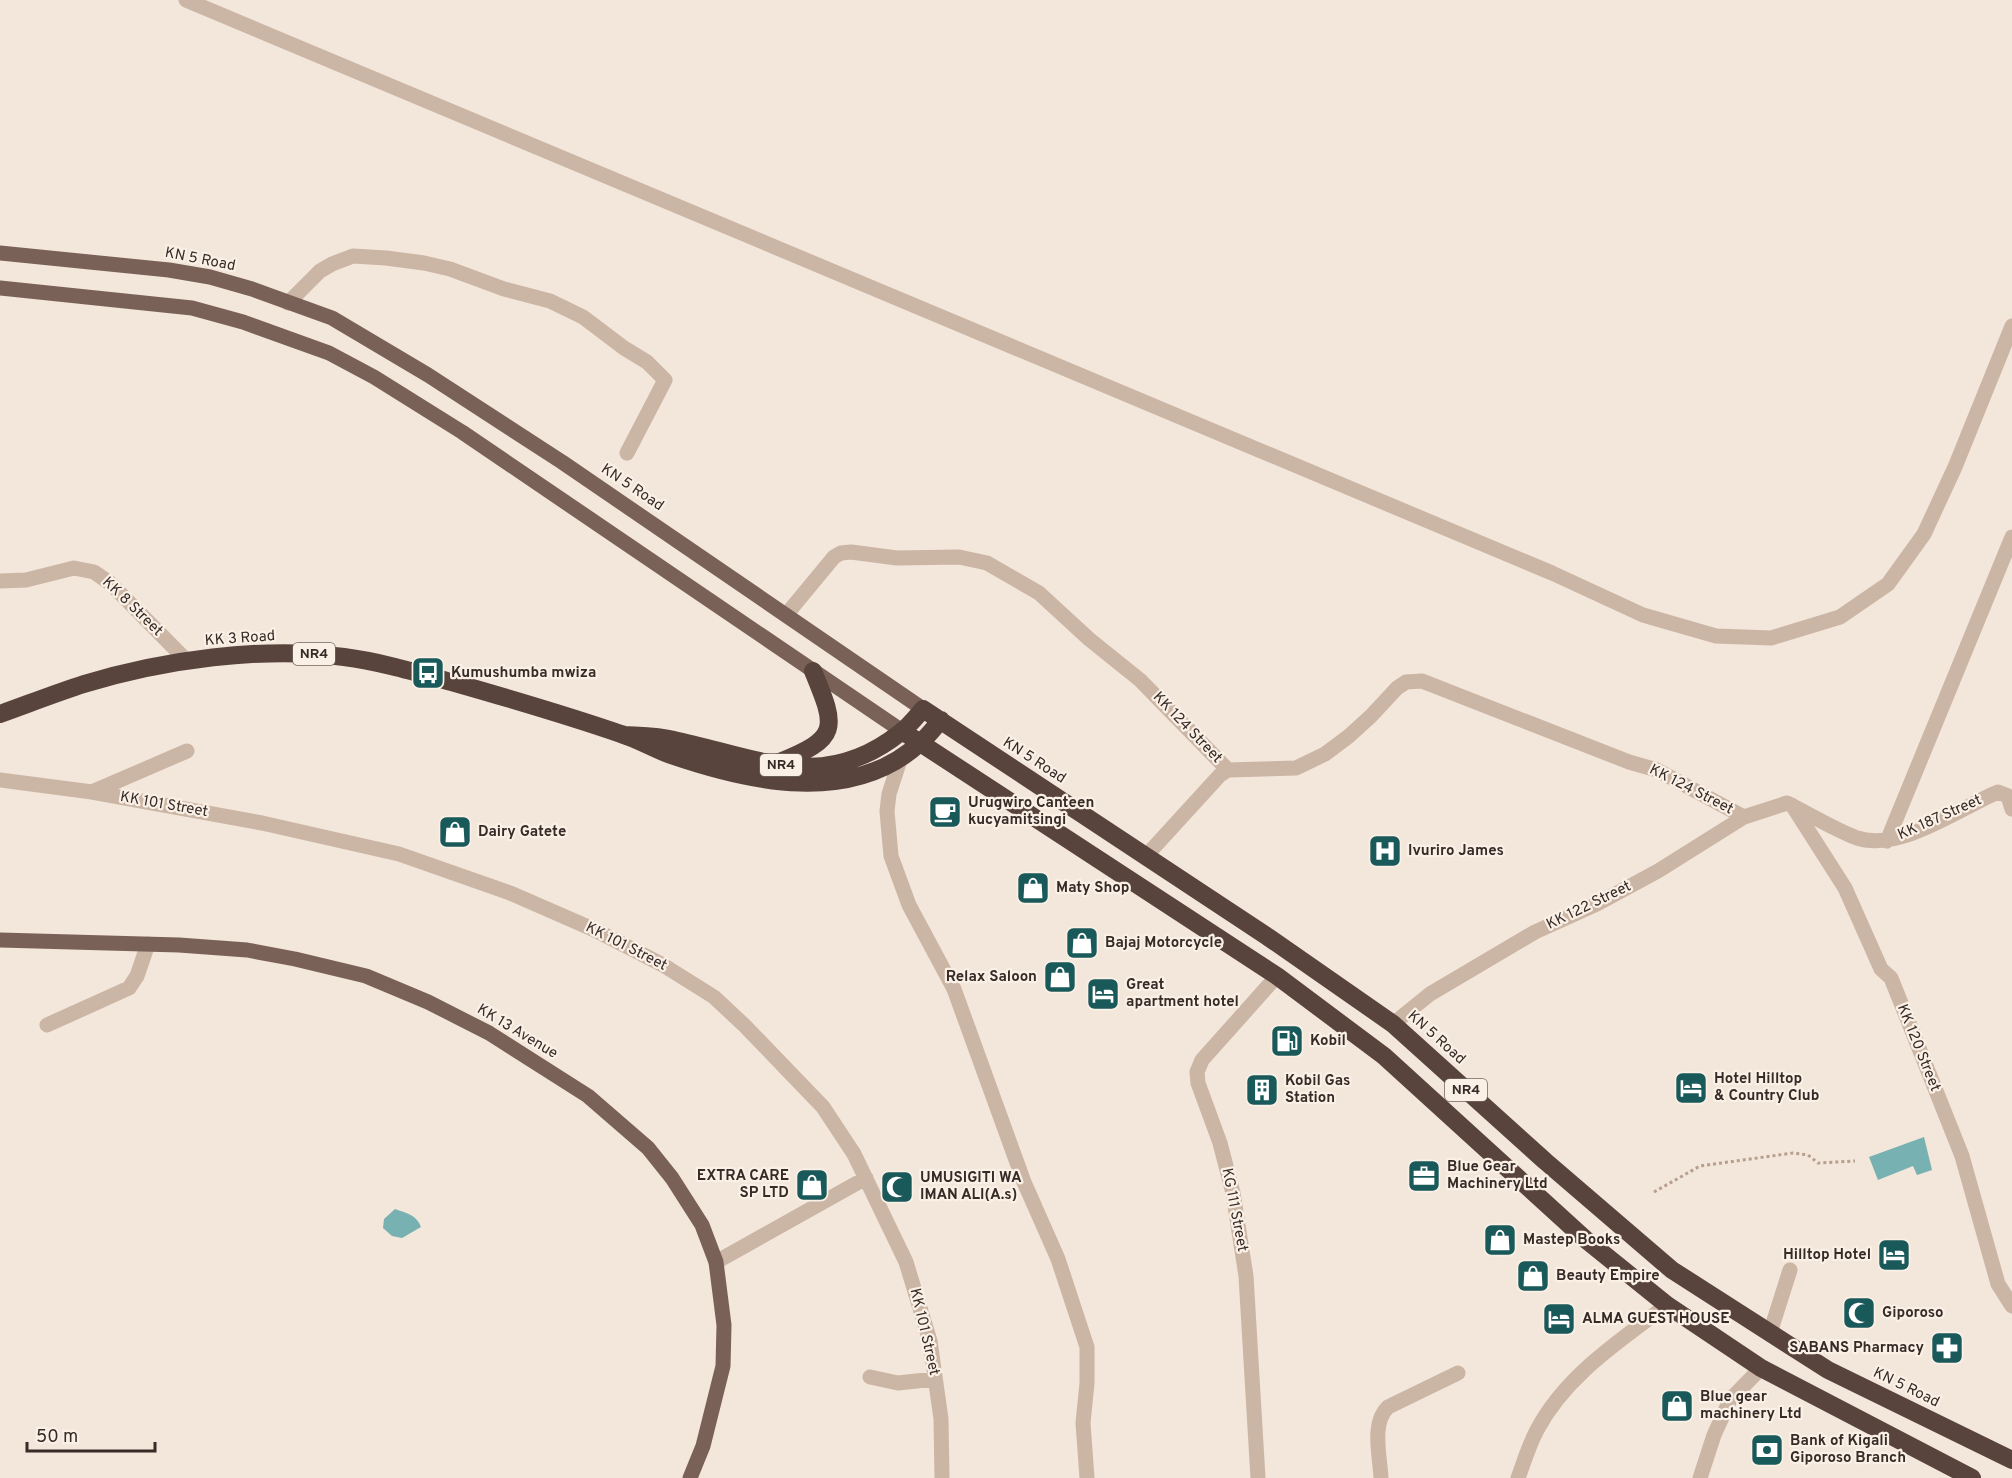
<svg xmlns="http://www.w3.org/2000/svg" width="2012" height="1478" viewBox="0 0 2012 1478" font-family="Overpass,sans-serif">
	<rect width="100%" height="100%" fill="#f3e6da"/>
	<!-- water -->
	<path fill="#77b1b1" d="M1924,1137L1932,1170L1917,1175L1913,1166L1878,1180L1869,1157Z
		M395,1209C406,1213 417,1215 421,1227L402,1238L392,1236L383,1228L384,1219Z"/>
	<g fill="none" stroke-linecap="round" stroke-linejoin="round">
		<!-- path -->
		<path stroke="#b79e8f" stroke-width="3" stroke-dasharray="3 3" stroke-linecap="butt" d="M1654,1192L1700,1166L1793,1153L1808,1155L1818,1163L1855,1161"/>
		<!-- minor -->
		<path stroke="#cbb5a5" stroke-width="15" d="M186,0L1552,573L1643,615L1716,636L1771,638L1840,617L1888,584L1924,534L1955,467L2012,326
			M288,303L320,271L332,264L353,256L386,258L424,263L450,269L504,289L550,301L583,317L624,348L647,362L665,380L627,453
			M0,581L26,580L74,568L94,572L110,583L186,660
			M786,615L834,557L841,553L851,552L897,558L959,557L987,563L1039,593L1089,639L1140,680L1228,770L1296,768L1325,754L1349,736L1371,716L1397,688L1406,682L1422,681L1629,762L1657,770L1744,817
			M901,757L889,794L887,811L891,856L909,905L954,989L1024,1182L1058,1259L1087,1347V1383L1083,1423L1087,1478
			M0,780L92,792L262,823L399,854L510,893L595,930L663,965L714,997L745,1026L823,1107L854,1154L906,1262L930,1341L941,1419L942,1478
			M92,792L187,751
			M1792,805L1845,888L1881,969L1891,978L1962,1156L1998,1284L2012,1306
			M1887,841L2012,537
			M1146,856L1220,775L1228,770
			M1393,1024L1430,994L1535,932L1597,904L1658,871L1744,817L1787,803C1809,814 1835,830 1857,838C1900,852 1960,808 1998,792L2008,796L2012,809
			M47,1025L129,988L137,976L148,944
			M716,1262L866,1178
			M1770,1333L1790,1270
			M870,1377L898,1383L935,1379
			M1258,1478L1246,1276L1233,1193L1220,1143L1198,1083L1197,1072L1202,1060L1277,976
			M1381,1478C1380,1456 1371,1423 1388,1407L1458,1373
			M1518,1478C1524,1462 1529,1445 1537,1430C1566,1375 1620,1341 1667,1305
			M1700,1478L1714,1435L1730,1400L1761,1368"/>
		<!-- major -->
		<path stroke="#7a6157" stroke-width="15" d="M0,253L169,270L210,277L252,289L332,318L428,375L562,462L923,709
			M0,288L192,308L243,322L329,353L374,377L462,432L902,731
			M0,940L179,945L247,950L295,959L366,976L428,1002L489,1033L588,1096L648,1148L672,1178L702,1225L716,1262L724,1325L723,1366L703,1446L690,1478"/>
		<!-- highway -->
		<path stroke="#58443d" stroke-width="18" d="M0,714C28,704 56,693 84,684C163,660 262,646 344,657C382,662 418,673 455,683C511,699 566,715 621,734C638,739 654,749 671,755C750,782 852,806 921,742C928,736 934,728 941,720
			M902,731L1277,976L1384,1056L1585,1239L1667,1305L1761,1368L1972,1478
			M624,735C640,736 658,736 674,740C758,758 824,794 901,732C909,726 916,717 923,709L1268,937L1393,1024L1545,1161L1672,1270L1828,1370L2012,1460
			M777,763C840,738 837,729 813,671"/>
	</g>
	<!-- icons -->
	<defs>
		<symbol id="bus-square" viewBox="-11 -11 22 22"><rect x="-9" y="-9" width="18" height="18" rx="4" fill="#1a595a" stroke="#faf0e6"/><path d="M-5-6H5V4H4V6H2V4H-2V6H-4V4H-5ZM-3.5-4V0h7V-4ZM-3.5 1.2v1.5H-2V1.2ZM2 1.2v1.5H3.5V1.2Z" fill="#fff"/></symbol>
		<symbol id="cafe-square" viewBox="-11 -11 22 22"><rect x="-9" y="-9" width="18" height="18" rx="4" fill="#1a595a" stroke="#faf0e6"/><path d="M-5.5-4.5H6V0H3Q3 3.5 0 3.5H-2.5Q-5.5 3.5-5.5 0ZM3-3.2v2h1.7v-2ZM-6 4.5H4V6H-6Z" fill="#fff"/></symbol>
		<symbol id="shop-square" viewBox="-11 -11 22 22"><rect x="-9" y="-9" width="18" height="18" rx="4" fill="#1a595a" stroke="#faf0e6"/><path d="M-5-2.5h2.3a2.7 3.5 0 0 1 5.4 0H5L5.5 6h-11ZM-1.5-2.5h3a1.5 2.3 0 0 0-3 0Z" fill="#fff"/></symbol>
		<symbol id="hospital-square" viewBox="-11 -11 22 22"><rect x="-9" y="-9" width="18" height="18" rx="4" fill="#1a595a" stroke="#faf0e6"/><path d="M-5-5h3v3.5h4V-5h3V5h-3V1.5h-4V5h-3Z" fill="#fff"/></symbol>
		<symbol id="hotel-square" viewBox="-11 -11 22 22"><rect x="-9" y="-9" width="18" height="18" rx="4" fill="#1a595a" stroke="#faf0e6"/><path d="M-6-4.5h1.5V1H6V5H4.5V3h-9V5H-6ZM-4 0a1.8 1.8 0 1 1 3.6 0ZM.5 0V-2.5h3Q6-2.5 6 0Z" fill="#fff"/></symbol>
		<symbol id="fuel-square" viewBox="-11 -11 22 22"><rect x="-9" y="-9" width="18" height="18" rx="4" fill="#1a595a" stroke="#faf0e6"/><path d="M-5.5-6h7V0h2V4h1.3V-2.5L3-4.5l.8-.8L6-3V5H2.5V1h-1V6h-7ZM-4.2-4.7v3.2H.2V-4.7Z" fill="#fff"/></symbol>
		<symbol id="building-square" viewBox="-11 -11 22 22"><rect x="-9" y="-9" width="18" height="18" rx="4" fill="#1a595a" stroke="#faf0e6"/><path d="M-4-6H4V6H1V3H-1V6H-4ZM-2.5-4.3h1.7v1.8h-1.7ZM.8-4.3h1.7v1.8H.8ZM-2.5-1h1.7V.8h-1.7ZM.8-1h1.7V.8H.8Z" fill="#fff"/></symbol>
		<symbol id="office-square" viewBox="-11 -11 22 22"><rect x="-9" y="-9" width="18" height="18" rx="4" fill="#1a595a" stroke="#faf0e6"/><path d="M-6-3h4V-5.5h4V-3h4V5H-6ZM-1-4.5V-3h2v-1.5ZM-6 0V1H6V0Z" fill="#fff"/></symbol>
		<symbol id="mosque-square" viewBox="-11 -11 22 22"><rect x="-9" y="-9" width="18" height="18" rx="4" fill="#1a595a" stroke="#faf0e6"/><path d="M3.5-4.9A6 6 0 1 0 3.5 4.9A5 5 0 1 1 3.5-4.9Z" fill="#fff"/></symbol>
		<symbol id="pharmacy-square" viewBox="-11 -11 22 22"><rect x="-9" y="-9" width="18" height="18" rx="4" fill="#1a595a" stroke="#faf0e6"/><path d="M-2-6h4v4h4v4h-4v4h-4v-4h-4v-4h4Z" fill="#fff"/></symbol>
		<symbol id="bank-square" viewBox="-11 -11 22 22"><rect x="-9" y="-9" width="18" height="18" rx="4" fill="#1a595a" stroke="#faf0e6"/><path d="M-6-4H6V4H-6ZM0-2.3a2.3 2.3 0 1 0 0 4.6a2.3 2.3 0 1 0 0-4.6Z" fill="#fff"/></symbol>
	</defs>
	<g fill-rule="evenodd">
		<use href="#bus-square" x="409" y="654" width="38" height="38"/>
		<use href="#cafe-square" x="926" y="793" width="38" height="38"/>
		<use href="#shop-square" x="436" y="813" width="38" height="38"/>
		<use href="#hospital-square" x="1366" y="832" width="38" height="38"/>
		<use href="#shop-square" x="1014" y="869" width="38" height="38"/>
		<use href="#shop-square" x="1063" y="924" width="38" height="38"/>
		<use href="#shop-square" x="1041" y="958" width="38" height="38"/>
		<use href="#hotel-square" x="1084" y="975" width="38" height="38"/>
		<use href="#fuel-square" x="1268" y="1022" width="38" height="38"/>
		<use href="#hotel-square" x="1672" y="1069" width="38" height="38"/>
		<use href="#building-square" x="1243" y="1071" width="38" height="38"/>
		<use href="#office-square" x="1405" y="1157" width="38" height="38"/>
		<use href="#shop-square" x="793" y="1166" width="38" height="38"/>
		<use href="#mosque-square" x="878" y="1168" width="38" height="38"/>
		<use href="#shop-square" x="1481" y="1221" width="38" height="38"/>
		<use href="#hotel-square" x="1875" y="1236" width="38" height="38"/>
		<use href="#shop-square" x="1514" y="1257" width="38" height="38"/>
		<use href="#mosque-square" x="1840" y="1294" width="38" height="38"/>
		<use href="#hotel-square" x="1540" y="1300" width="38" height="38"/>
		<use href="#pharmacy-square" x="1928" y="1329" width="38" height="38"/>
		<use href="#shop-square" x="1658" y="1387" width="38" height="38"/>
		<use href="#bank-square" x="1748" y="1431" width="38" height="38"/>
	</g>
	<g text-anchor="middle" dominant-baseline="central" stroke-width="4.5" stroke-linejoin="round" paint-order="stroke">
		<!-- shield labels -->
		<g fill="#faf0e6" stroke="#726660" stroke-width="1.5">
			<rect x="293" y="643" width="42" height="22" rx="4.5"/>
			<rect x="760" y="754" width="42" height="22" rx="4.5"/>
			<rect x="1445" y="1079" width="42" height="22" rx="4.5"/>
		</g>
		<g font-size="14" font-weight="bold" fill="#372b27">
			<text x="314" y="654">NR4</text>
			<text x="781" y="765">NR4</text>
			<text x="1466" y="1090">NR4</text>
		</g>
		<!-- street labels -->
		<g font-size="15" fill="#372b27" stroke="#faf0e6">
			<text transform="translate(200 260) rotate(11)">KN 5 Road</text>
			<text transform="translate(632 488) rotate(34)">KN 5 Road</text>
			<text transform="translate(132 607) rotate(44)">KK 8 Street</text>
			<text transform="translate(240 639) rotate(-4)">KK 3 Road</text>
			<text transform="translate(1187 728) rotate(46)">KK 124 Street</text>
			<text transform="translate(1034 761) rotate(33)">KN 5 Road</text>
			<text transform="translate(1691 790) rotate(27)">KK 124 Street</text>
			<text transform="translate(164 805) rotate(10)">KK 101 Street</text>
			<text transform="translate(1940 818) rotate(-24)">KK 187 Street</text>
			<text transform="translate(1589 906) rotate(-26)">KK 122 Street</text>
			<text transform="translate(626 947) rotate(27)">KK 101 Street</text>
			<text transform="translate(517 1032) rotate(31)">KK 13 Avenue</text>
			<text transform="translate(1436 1038) rotate(42)">KN 5 Road</text>
			<text transform="translate(1918 1048) rotate(68)">KK 120 Street</text>
			<text transform="translate(1234 1210) rotate(79)">KG 111 Street</text>
			<text transform="translate(924 1332) rotate(77)">KK 101 Street</text>
			<text transform="translate(1906 1388) rotate(26)">KN 5 Road</text>
		</g>
		<!-- poi labels -->
		<g font-size="15" font-weight="bold" fill="#372b27" stroke="#faf0e6" text-anchor="start">
			<text x="451" y="673">Kumushumba mwiza</text>
			<text x="968" y="803">Urugwiro Canteen<tspan x="968" dy="17">kucyamitsingi</tspan></text>
			<text x="478" y="832">Dairy Gatete</text>
			<text x="1408" y="851">Ivuriro James</text>
			<text x="1056" y="888">Maty Shop</text>
			<text x="1105" y="943">Bajaj Motorcycle</text>
			<text x="1037" y="977" text-anchor="end">Relax Saloon</text>
			<text x="1126" y="985">Great<tspan x="1126" dy="17">apartment hotel</tspan></text>
			<text x="1310" y="1041">Kobil</text>
			<text x="1714" y="1079">Hotel Hilltop<tspan x="1714" dy="17">&amp; Country Club</tspan></text>
			<text x="1285" y="1081">Kobil Gas<tspan x="1285" dy="17">Station</tspan></text>
			<text x="1447" y="1167">Blue Gear<tspan x="1447" dy="17">Machinery Ltd</tspan></text>
			<text x="789" y="1176" text-anchor="end">EXTRA CARE<tspan x="789" dy="17">SP LTD</tspan></text>
			<text x="920" y="1178">UMUSIGITI WA<tspan x="920" dy="17">IMAN ALI(A.s)</tspan></text>
			<text x="1523" y="1240">Mastep Books</text>
			<text x="1871" y="1255" text-anchor="end">Hilltop Hotel</text>
			<text x="1556" y="1276">Beauty Empire</text>
			<text x="1882" y="1313">Giporoso</text>
			<text x="1582" y="1319">ALMA GUEST HOUSE</text>
			<text x="1924" y="1348" text-anchor="end">SABANS Pharmacy</text>
			<text x="1700" y="1397">Blue gear<tspan x="1700" dy="17">machinery Ltd</tspan></text>
			<text x="1790" y="1441">Bank of Kigali<tspan x="1790" dy="17">Giporoso Branch</tspan></text>
		</g>
	</g>
	<!-- scale -->
	<path d="M27 1442v9h128v-9" fill="none" stroke="#372b27" stroke-width="3"/>
	<text x="36" y="1442" font-size="18" fill="#372b27" stroke="#faf0e6" stroke-width="4.5" paint-order="stroke">50 m</text>
</svg>
